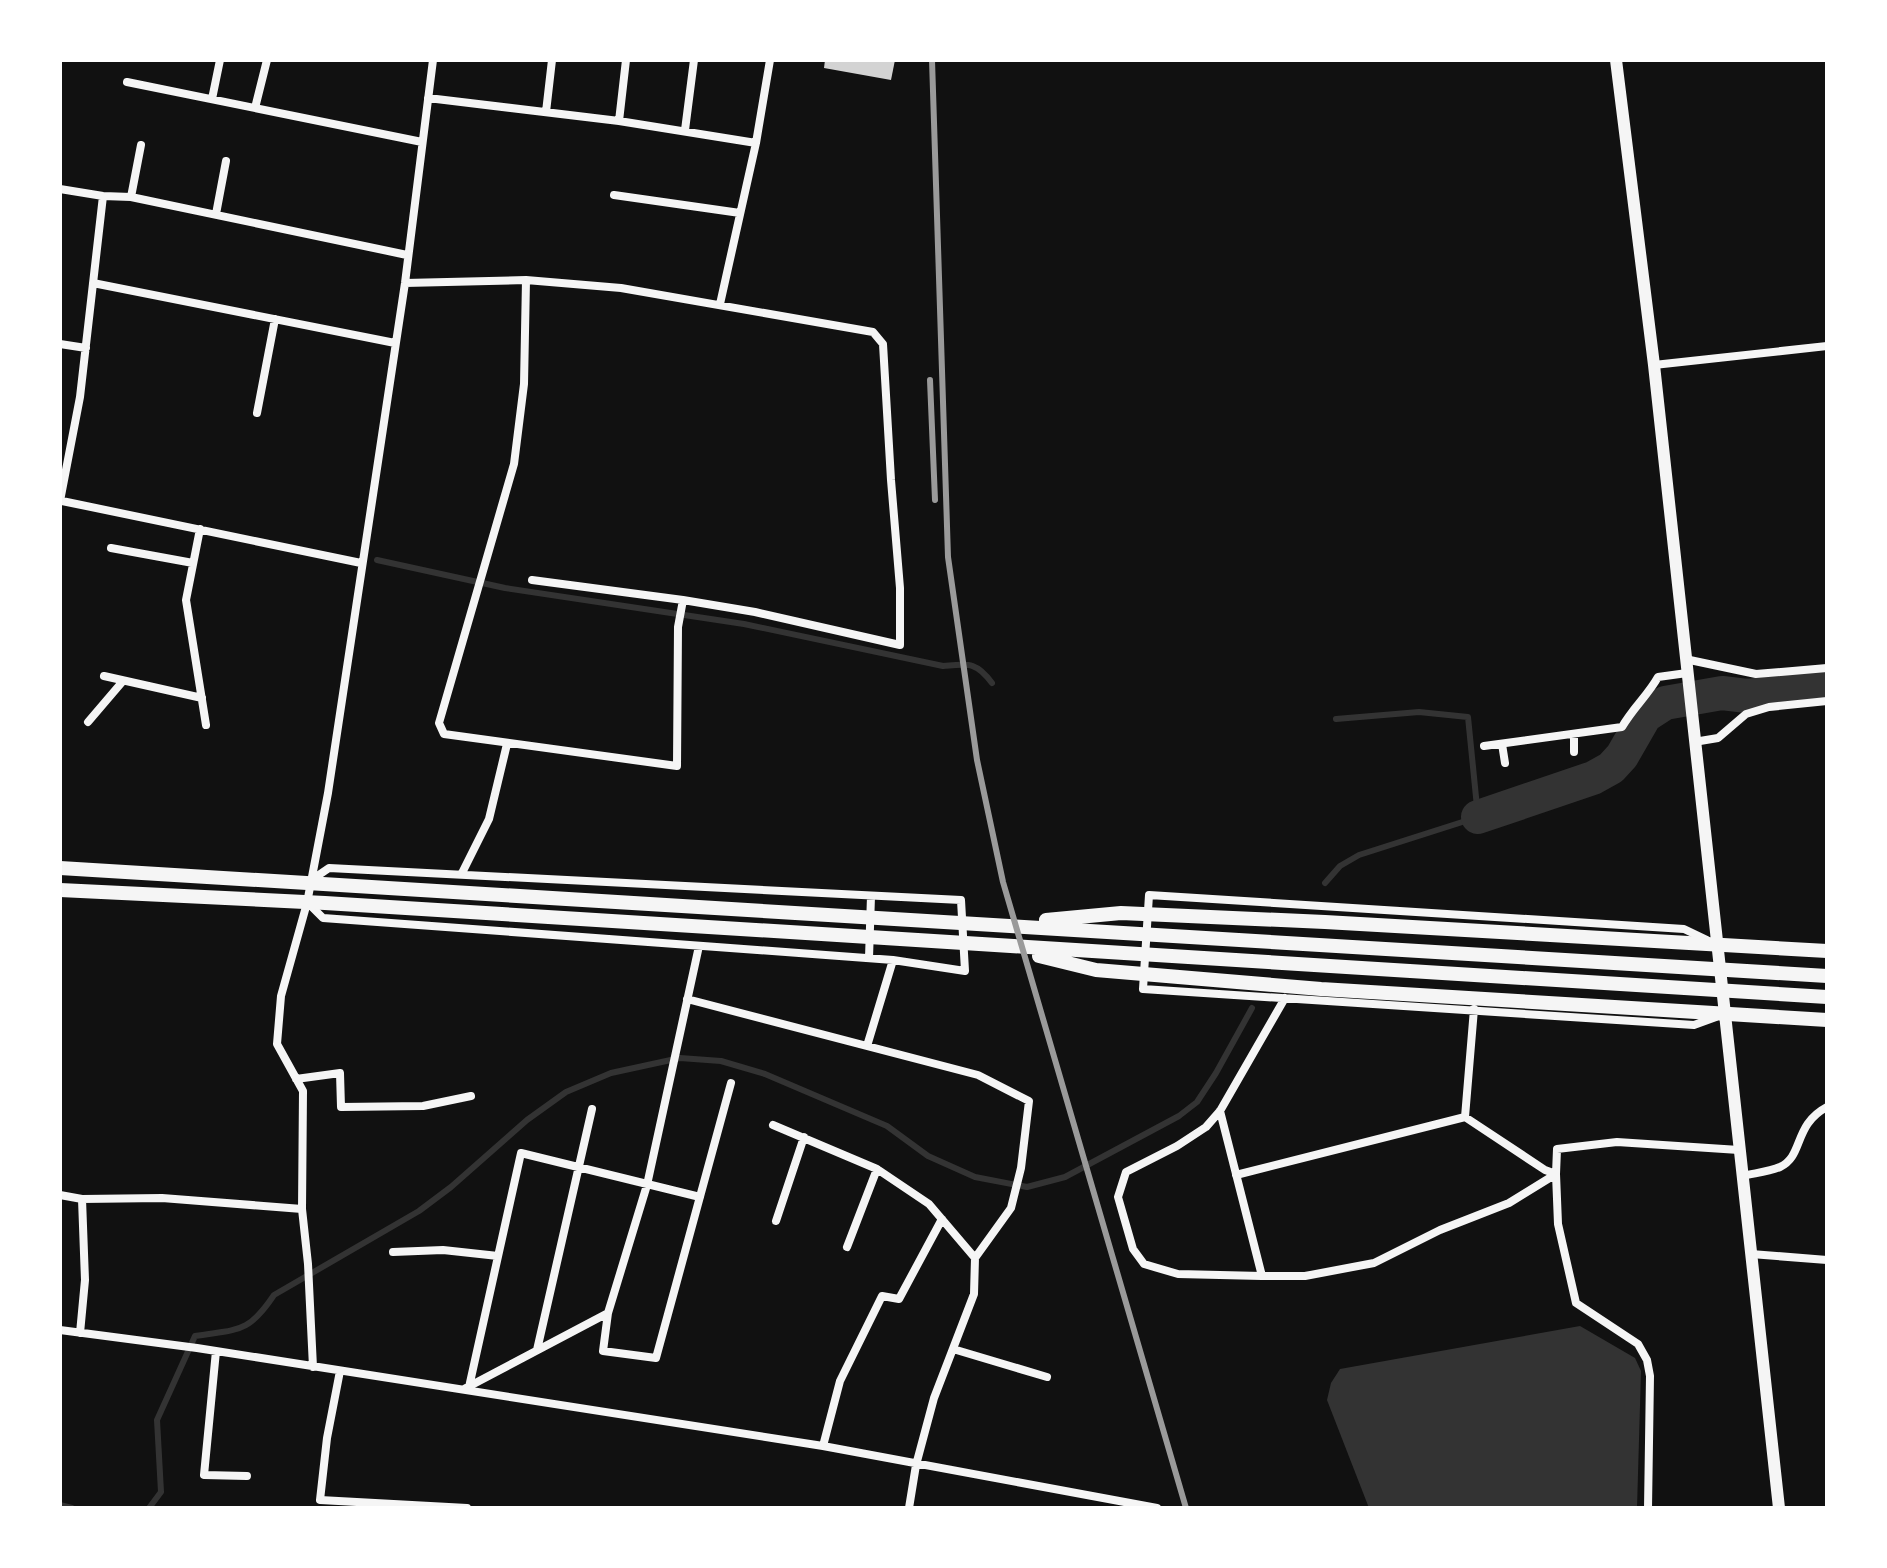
<svg xmlns="http://www.w3.org/2000/svg" width="1887" height="1568" viewBox="0 0 1887 1568" font-family="Jost,sans-serif">
	<rect width="100%" height="100%" fill="#111"/>
	<!-- water -->
	<path fill="#333" d="M1580,1326L1635,1358L1641,1371L1637,1508H1369L1327,1400L1331,1383L1340,1369Z"/>
	<g fill="none" stroke-linecap="round" stroke-linejoin="round">
		<!-- stream -->
		<path stroke="#333" stroke-width="6" d="M377,560L505,588L744,624L943,666C968,664 976,661 992,683
			M1325,883L1340,866L1359,855L1478,817L1468,717L1419,712L1336,719
			M60,1505L72,1508
			M149,1508L161,1492L157,1420L195,1336C238,1329 248,1334 274,1295L419,1211L451,1187L527,1120L566,1092L611,1073L680,1058L721,1061L765,1074L887,1126L928,1156L975,1177L1027,1187L1065,1177L1179,1116L1197,1102L1216,1073L1252,1008"/>
		<!-- river -->
		<path stroke="#333" stroke-width="34" d="M1478,817L1593,778L1611,768L1622,756L1645,716L1665,703L1722,693L1747,696L1827,687"/>
	</g>
	<!-- building -->
	<path fill="#d3d3d3" d="M825,60H895L891,80L824,68Z"/>
	<g fill="none" stroke-linecap="round" stroke-linejoin="round">
		<!-- minor -->
		<path stroke="#f5f5f5" stroke-width="8" d="M127,82L422,142
			M428,98L619,121L756,143
			M212,99L220,60
			M255,108L267,60
			M546,112L552,60
			M619,121L626,60
			M685,130L694,60
			M60,189L103,196L131,197L407,255
			M614,195L740,213
			M131,197L141,145
			M216,214L226,161
			M93,283L395,343
			M405,283L526,280L621,288L873,332L883,344L891,480L900,588V645L755,612L683,600L678,627L677,766L444,734L439,723L514,464L524,384L526,280
			M720,304L756,143L770,60
			M60,344L86,348
			M1654,365L1827,346
			M257,413L275,319
			M60,501L80,397L103,196
			M62,501L361,563
			M200,529L186,600L206,725
			M111,548L193,563
			M532,580L683,600
			M1685,659L1756,674L1827,668
			M104,676L202,698
			M88,722L123,681
			M1694,742L1718,738L1746,714L1769,707L1827,701
			M1502,744L1505,763
			M1484,746L1622,727C1633,708 1648,695 1658,677L1687,673
			M1574,752V735
			M462,873L489,819L507,744
			M309,904L323,918L893,960L965,971L961,900L329,868L310,881
			M1707,940L1684,929L1149,895L1143,989L1694,1025L1716,1017
			M869,958L871,896
			M1285,998L1220,1111L1206,1127L1177,1146L1126,1172L1118,1197L1133,1249L1144,1264L1178,1274L1262,1276H1305L1374,1263L1440,1230L1509,1203L1556,1174L1557,1149L1617,1142L1739,1150
			M687,999L978,1075L1029,1101L1021,1168L1011,1208L975,1258
			M1474,1009L1465,1117L1545,1170L1556,1174L1558,1224L1576,1303L1638,1344L1647,1360L1650,1376L1648,1508
			M867,1046L893,960
			M296,1079L340,1073L341,1107L423,1106L471,1096
			M1220,1111L1262,1276
			M773,1125L877,1169L929,1204L975,1258L974,1294L934,1398L916,1465L909,1508
			M1236,1175L1465,1117
			M1742,1176C1754,1173 1769,1172 1780,1167C1804,1156 1793,1125 1827,1107
			M60,1195L82,1199L162,1198L302,1209
			M776,1221L804,1137
			M847,1247L877,1169
			M393,1252L443,1250L498,1256
			M1751,1254L1827,1260
			M608,1313L603,1351L656,1358L731,1083
			M60,1330L197,1348L823,1446L1157,1508
			M80,1333L85,1280L82,1199
			M953,1349L1047,1377
			M537,1350L592,1109
			M216,1351L204,1475L247,1476
			M313,1367L308,1264L302,1209L303,1091L277,1044L281,996L307,903L328,793L405,283L433,60
			M340,1371L327,1438L320,1500L467,1508
			M469,1387L521,1153L700,1197
			M464,1389L608,1313L647,1185L699,946
			M823,1446L840,1381L882,1296L899,1299L942,1219"/>
		<!-- secondary -->
		<path stroke="#f5f5f5" stroke-width="12" d="M1616,60L1654,365L1779,1508"/>
		<!-- primary -->
		<path stroke="#f5f5f5" stroke-width="14" d="M60,868L1827,976
			M60,890L325,903L1827,997
			M1046,920L1121,913L1325,922L1827,951
			M1039,956L1096,970L1321,989L1827,1020"/>
		<!-- rail -->
		<path stroke="#9a9a9a" stroke-width="6" d="M932,60L948,557L977,760L1003,882L1186,1508
			M930,380L935,500"/>
	</g>
	<!-- border -->
	<rect width="1887" height="1568" fill="none" stroke="#ffffff" stroke-width="124"/>
</svg>
